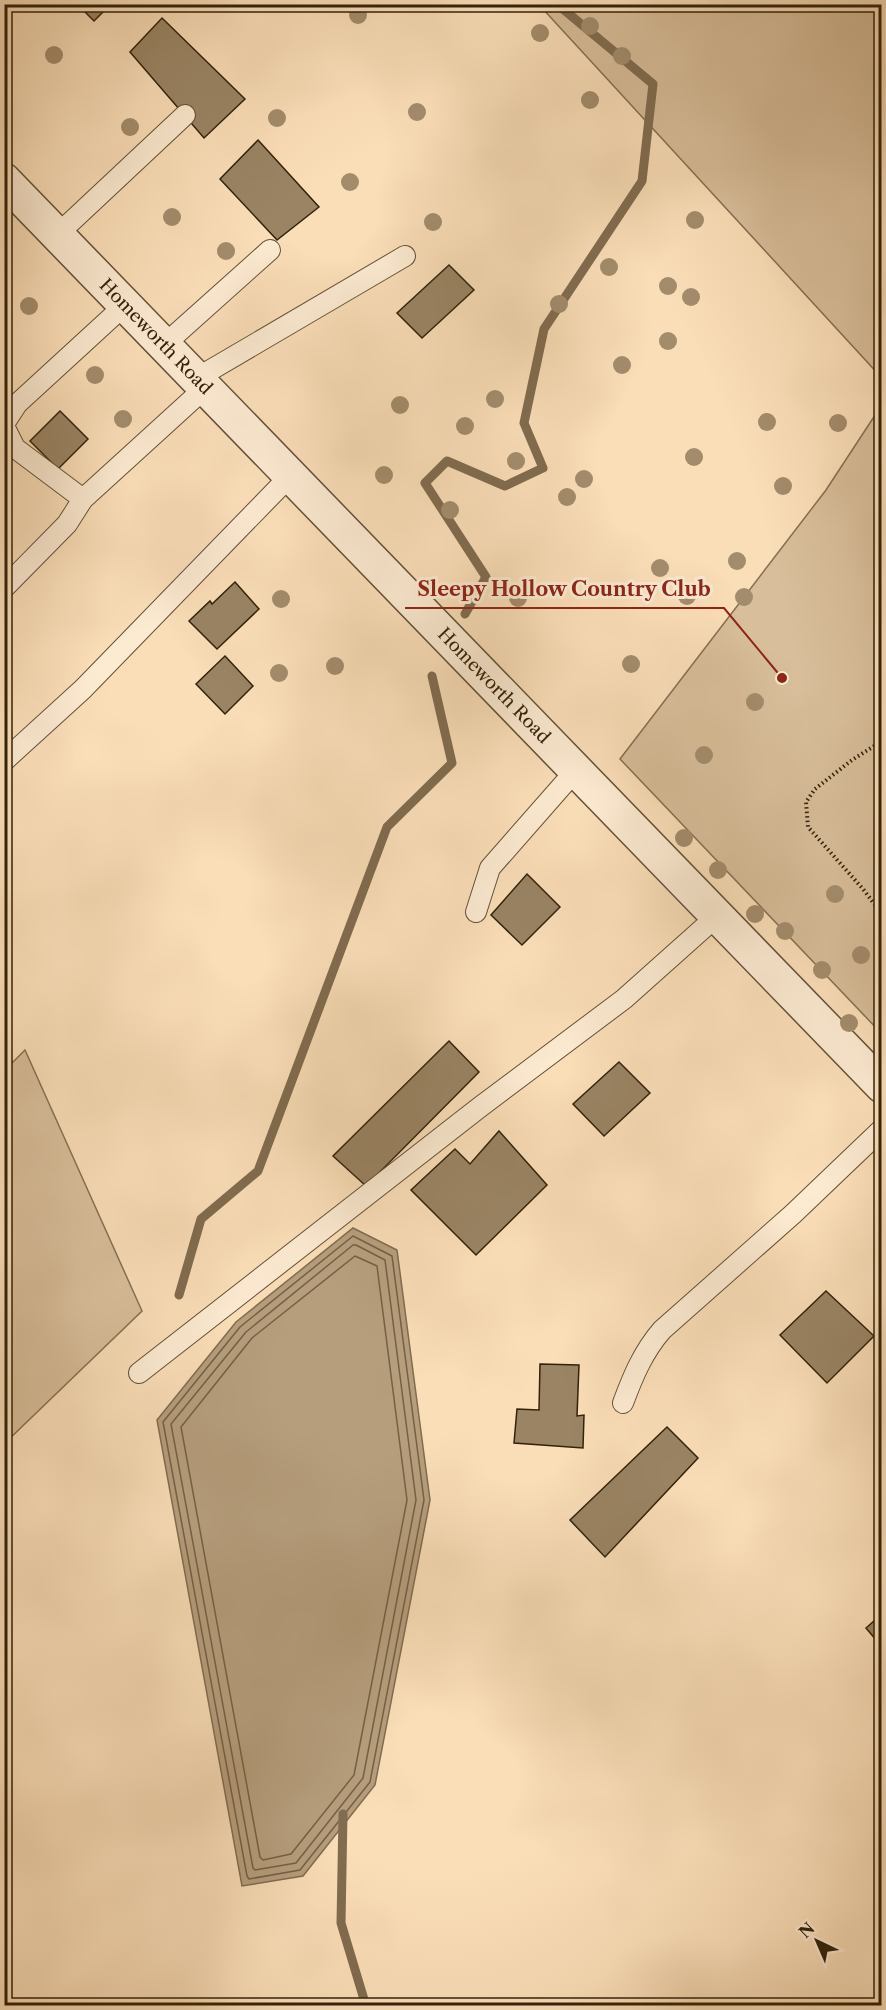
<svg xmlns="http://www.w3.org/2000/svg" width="886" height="2010" viewBox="0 0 886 2010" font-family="'Libre Caslon Text',serif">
	<rect width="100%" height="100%" fill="#fadeb8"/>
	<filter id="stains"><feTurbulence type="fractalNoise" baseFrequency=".00333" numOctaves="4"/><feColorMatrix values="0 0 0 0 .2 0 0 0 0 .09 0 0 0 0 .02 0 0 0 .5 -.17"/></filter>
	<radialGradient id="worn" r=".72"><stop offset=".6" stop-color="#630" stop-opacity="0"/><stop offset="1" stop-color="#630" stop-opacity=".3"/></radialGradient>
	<!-- green -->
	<path fill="#d8be9a" stroke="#857052" stroke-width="1.5" d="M539,5H881V377L542,8Z
		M881,406V1033L620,759L826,490Z
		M25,1050L142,1311L5,1443V1070Z"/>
	<!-- water -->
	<path fill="#b69e7d" stroke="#816c4f" stroke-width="1.5" d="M353,1228L397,1250L430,1500L375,1785L303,1876L242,1886L157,1420L236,1322Z"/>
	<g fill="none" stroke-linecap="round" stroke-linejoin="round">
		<!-- shore -->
		<path stroke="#746044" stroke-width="1.5" d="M353,1236L392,1256L424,1500L370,1782L300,1870L249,1879L247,1876L163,1422L240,1327Z
			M353,1245H356L385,1260L416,1500L363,1778L296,1863L255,1870L253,1868L171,1424L246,1332Z
			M355,1256L377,1266L407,1500L354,1775L291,1854L263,1860L260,1857L181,1427L252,1338Z"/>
		<!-- stream -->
		<path stroke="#816c4f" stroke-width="9" d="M465,614L486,577L425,483L447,461L505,486L543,468L524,423L544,329L642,181L653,84L557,4
			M179,1295L201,1219L258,1171L387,827L452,763L432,676
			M343,1814L341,1923L366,2006"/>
	</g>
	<!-- building -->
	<path fill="#9a8464" stroke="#32220a" stroke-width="1.5" d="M77,4H111L94,21Z
		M162,18L245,99L204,138L130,52Z
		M258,140L319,207L277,240L220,179Z
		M449,265L474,290L422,338L397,313Z
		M60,411L88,439L58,469L30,441Z
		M235,582L259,609L217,649L189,621L210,601L212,604Z
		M225,656L253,686L225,714L196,684Z
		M527,874L560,907L522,945L491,915Z
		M449,1041L479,1072L366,1186L333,1156Z
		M619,1062L650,1093L604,1136L573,1104Z
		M499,1131L547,1185L476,1255L411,1190L455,1149L470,1164Z
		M826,1291L874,1336L827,1383L780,1335Z
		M540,1364L579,1365L577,1416L584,1415L583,1448L514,1443L517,1409L539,1410Z
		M667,1427L698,1458L605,1557L570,1520Z
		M882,1614V1647L866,1628Z"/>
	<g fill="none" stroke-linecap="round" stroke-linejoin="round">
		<defs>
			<path id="service" d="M58,234L185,115
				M165,344L270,250
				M197,378L405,256
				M4,424L17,404L126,304
				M4,426L15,448L83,499L206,387
				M4,588L67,524L83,499
				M4,761L83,689L291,475
				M476,912L490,868L576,770
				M139,1373L480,1107L624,999L717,916
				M623,1403C633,1376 643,1352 662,1330L793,1214L882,1129"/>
			<g id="tertiary">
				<path id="s1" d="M4,180L882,1086"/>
			</g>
		</defs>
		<!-- service casing -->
		<use href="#service" stroke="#645136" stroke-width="22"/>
		<!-- tertiary casing -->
		<use href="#tertiary" stroke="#645136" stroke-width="36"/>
		<!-- path -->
		<path stroke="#32220a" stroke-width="4" stroke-dasharray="1.5 3" stroke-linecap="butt" d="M882,741L852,760L815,789L806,802L808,827L863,889L882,914"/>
		<!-- service -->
		<use href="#service" stroke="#fcead1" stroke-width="20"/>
		<!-- tertiary -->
		<use href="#tertiary" stroke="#fcead1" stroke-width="33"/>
	</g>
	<!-- trees -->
	<g fill="#a38c6c">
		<circle cx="358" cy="15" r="9"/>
		<circle cx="590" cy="26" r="9"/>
		<circle cx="540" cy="33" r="9"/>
		<circle cx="54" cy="55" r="9"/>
		<circle cx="622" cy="56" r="9"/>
		<circle cx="590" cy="100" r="9"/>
		<circle cx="417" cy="112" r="9"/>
		<circle cx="277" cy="118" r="9"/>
		<circle cx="130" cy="127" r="9"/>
		<circle cx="350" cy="182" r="9"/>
		<circle cx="172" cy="217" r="9"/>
		<circle cx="695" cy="220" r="9"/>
		<circle cx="433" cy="222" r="9"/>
		<circle cx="226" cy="251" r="9"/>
		<circle cx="609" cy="267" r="9"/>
		<circle cx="668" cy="286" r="9"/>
		<circle cx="691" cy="297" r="9"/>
		<circle cx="559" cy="304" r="9"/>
		<circle cx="29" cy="306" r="9"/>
		<circle cx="668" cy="341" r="9"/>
		<circle cx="622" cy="365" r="9"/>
		<circle cx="95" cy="375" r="9"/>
		<circle cx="495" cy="399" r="9"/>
		<circle cx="400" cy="405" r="9"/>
		<circle cx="123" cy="419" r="9"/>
		<circle cx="767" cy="422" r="9"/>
		<circle cx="838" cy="423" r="9"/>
		<circle cx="465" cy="426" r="9"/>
		<circle cx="694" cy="457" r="9"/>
		<circle cx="516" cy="461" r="9"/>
		<circle cx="384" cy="475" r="9"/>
		<circle cx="584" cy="479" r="9"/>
		<circle cx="783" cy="486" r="9"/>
		<circle cx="567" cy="497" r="9"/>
		<circle cx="450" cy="510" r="9"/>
		<circle cx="737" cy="561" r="9"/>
		<circle cx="660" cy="568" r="9"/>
		<circle cx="687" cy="596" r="9"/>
		<circle cx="744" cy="597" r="9"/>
		<circle cx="518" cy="598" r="9"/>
		<circle cx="281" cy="599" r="9"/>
		<circle cx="631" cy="664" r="9"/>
		<circle cx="335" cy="666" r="9"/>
		<circle cx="279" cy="673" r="9"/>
		<circle cx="755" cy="702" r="9"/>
		<circle cx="704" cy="755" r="9"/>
		<circle cx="684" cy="838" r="9"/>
		<circle cx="718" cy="870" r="9"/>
		<circle cx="835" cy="894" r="9"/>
		<circle cx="755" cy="914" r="9"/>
		<circle cx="785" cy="931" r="9"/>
		<circle cx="861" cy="955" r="9"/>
		<circle cx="822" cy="970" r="9"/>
		<circle cx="849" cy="1023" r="9"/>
	</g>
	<g text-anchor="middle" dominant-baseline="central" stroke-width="6" stroke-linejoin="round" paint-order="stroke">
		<!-- street labels -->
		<g font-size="18" fill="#32220a" stroke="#fcead1">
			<text stroke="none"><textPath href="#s1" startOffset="218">Homeworth Road</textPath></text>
			<text stroke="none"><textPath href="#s1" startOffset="704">Homeworth Road</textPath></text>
		</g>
	</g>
	<!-- callouts -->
	<path fill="none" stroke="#8f2418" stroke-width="2" d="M782 678L724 608H405"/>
	<circle fill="#8f2418" stroke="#fcead1" stroke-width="2" cx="782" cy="678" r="6"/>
	<g font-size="20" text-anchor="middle" font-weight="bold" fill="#8f2418" stroke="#fcead1" stroke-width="6" stroke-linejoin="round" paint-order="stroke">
		<text x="564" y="596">Sleepy Hollow Country Club</text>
	</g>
	<!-- margin -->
	<rect width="886" height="2010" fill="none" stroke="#fadeb8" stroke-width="24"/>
	<rect x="6" y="6" width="874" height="1998" fill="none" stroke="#32220a" stroke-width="3"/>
	<rect x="12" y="12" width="862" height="1986" fill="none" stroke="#32220a" stroke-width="1.5"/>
	<!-- north arrow -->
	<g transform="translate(817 1941) rotate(316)" stroke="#fcead1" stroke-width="4.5" paint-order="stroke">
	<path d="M0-4.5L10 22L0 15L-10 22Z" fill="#32220a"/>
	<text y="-9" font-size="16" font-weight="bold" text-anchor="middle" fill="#32220a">N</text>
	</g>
	<rect width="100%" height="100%" filter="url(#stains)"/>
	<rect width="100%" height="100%" fill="url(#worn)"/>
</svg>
